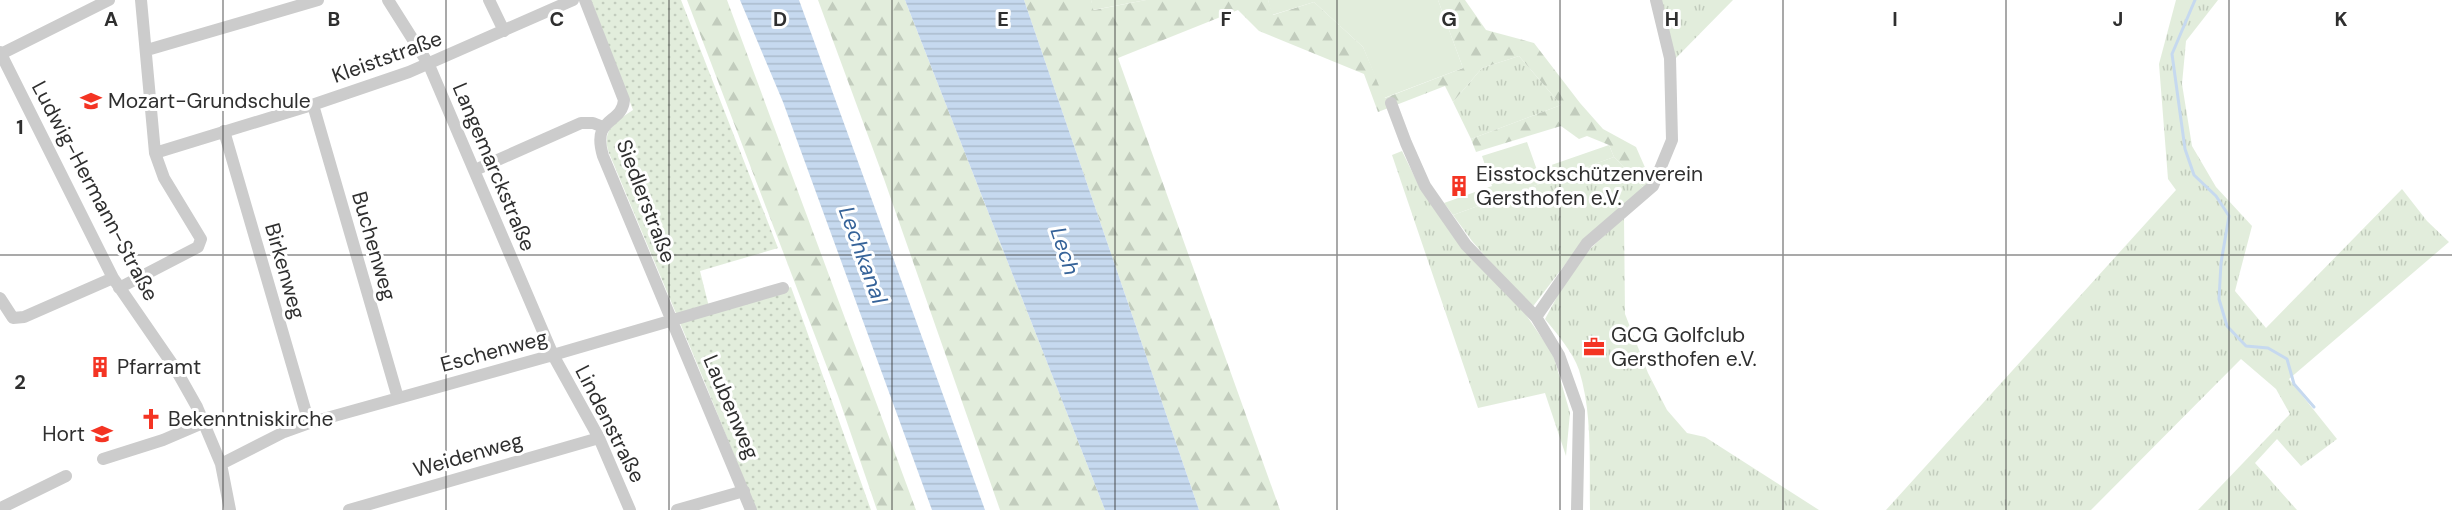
<svg xmlns="http://www.w3.org/2000/svg" width="2452" height="510" viewBox="0 0 2452 510" font-family="'DM Sans',sans-serif">
	<defs>
		<pattern id="grass-tufts" width="24" height="20" patternUnits="userSpaceOnUse" patternTransform="scale(1.5)"><rect width="24" height="20" fill="#e2eddc"/><path d="M3 7l-1-3M5 7V3M7 7l1-3M15 17l-1-3M17 17v-4M19 17l1-3" fill="none" stroke="#c2ccbd"/></pattern>
		<pattern id="forest-firs" width="22" height="20" patternUnits="userSpaceOnUse" patternTransform="scale(1.5)"><rect width="22" height="20" fill="#e2eddc"/><path d="M5 1l3.5 6h-7zM16 11l3.5 6h-7z" fill="#c2ccbd"/></pattern>
		<pattern id="garden-dots" width="8" height="8" patternUnits="userSpaceOnUse" patternTransform="scale(1.5)"><rect width="8" height="8" fill="#e2eddc"/><path d="M2 2h.1M6 6h.1" fill="none" stroke="#c2ccbd" stroke-width="1.8" stroke-linecap="round"/></pattern>
		<pattern id="water-rules" width="6" height="5" patternUnits="userSpaceOnUse" patternTransform="scale(1.5)"><rect width="6" height="5" fill="#c6d9ef"/><path d="M0 2.5h6" fill="none" stroke="#aabbcd"/></pattern>
	</defs>
	<rect width="100%" height="100%" fill="#fff"/>
	<!-- grass -->
	<path fill="url(#grass-tufts)" d="M1660,0H1733L1674,60Z
		M2176,0H2218L2186,41L2182,84L2192,146L2216,187L2252,226L2235,291L2266,328L2402,189L2427,221L2449,242L2289,379L2337,439L2301,466L2277,439L2255,463L2297,510H2198L2290,414L2276,389L2241,359L2091,510H1886L2176,190L2168,179L2159,64Z
		M1519,56L1561,105L1471,139L1453,102L1482,68Z
		M1402,151L1420,188L1524,312L1553,354L1570,413L1566,456L1545,393L1478,408L1392,155Z
		M1614,157L1644,188L1583,241L1531,309L1472,241L1453,215Z
		M1624,217L1625,314L1648,373L1667,410L1687,433L1705,437L1819,510H1590C1589,464 1593,415 1579,370C1573,352 1557,334 1545,319L1565,282L1591,248Z"/>
	<!-- forest -->
	<path fill="url(#forest-firs)" d="M687,0H727L916,510H877L838,396Z
		M818,0H905L1105,510H1000L884,179Z
		M1024,0H1091L1094,10L1146,0H1268L1273,15L1314,2L1363,47L1385,98L1463,68L1438,0H1465L1486,30L1534,43L1580,103L1603,129L1636,147L1651,181L1644,188L1614,157L1609,145L1587,136L1579,139L1561,126L1476,152L1471,139L1561,105L1519,56L1482,68L1453,102L1445,86L1378,112L1364,74L1259,31L1238,10L1118,58L1280,510H1199Z"/>
	<!-- garden -->
	<path fill="url(#garden-dots)" d="M591,0H681L778,248L700,271L710,311L791,287L871,510H756L703,378L609,153C601,130 615,122 633,110Z"/>
	<!-- pitch -->
	<path fill="#e2eddc" d="M1091,0H1146L1093,10Z
		M1268,0H1438L1463,68L1384,98L1363,47L1314,2L1272,15Z
		M1527,142L1537,170L1609,145L1614,157L1453,215L1444,203L1492,186L1482,156Z"/>
	<!-- water -->
	<path fill="url(#water-rules)" d="M740,0H799L985,510H932L783,102Z
		M905,0H1024L1199,510H1105Z"/>
	<g fill="none" stroke-linecap="round" stroke-linejoin="round">
		<!-- stream -->
		<path stroke="#c6d9ef" stroke-width="3" d="M2195,0L2172,54L2185,149L2194,175L2216,196L2229,216L2221,263L2219,299L2227,326L2246,346L2268,348L2287,359L2294,384L2314,407"/>
		<!-- minor -->
		<path stroke="#ccc" stroke-width="12" d="M388,0L429,65L553,355L599,438L630,510
			M489,0L504,31
			M585,0L624,100C622,125 591,116 603,156L751,510
			M147,50L318,0
			M0,52L113,278L175,368L197,407L221,464L230,510
			M1,54L109,0
			M1391,103L1406,143L1425,186L1466,245L1536,317L1559,355L1579,411L1577,510
			M313,105L398,398
			M224,131L309,423
			M155,153L315,104L409,72L573,0
			M475,170L581,123H593L603,127
			M119,288L198,247L201,239L164,178L155,153L141,0
			M0,298L13,318L24,317L113,278
			M1536,317L1587,243L1653,186L1672,140L1670,58L1656,0
			M103,459L163,440L205,422
			M221,464L284,432L309,423L553,355L783,288
			M3,507L66,476
			M349,510L599,438
			M677,510L744,491"/>
	</g>
	<!-- grid -->
	<path fill="none" stroke="#2f2f2f" stroke-width="1.5" stroke-opacity="0.55" d="M223,0V510M446,0V510M669,0V510M892,0V510M1115,0V510M1337,0V510M1560,0V510M1783,0V510M2006,0V510M2229,0V510M0,255H2452"/>
	<!-- icons -->
	<defs>
		<symbol id="school-bare" viewBox="-9 -9 18 18"><path d="M0-5L7-2L0 1L-7-2ZM-4 1L0 2.5L4 1V4Q0 6-4 4Z" fill="#f43423" stroke="#fff" stroke-width="2.5" paint-order="stroke"/></symbol>
		<symbol id="building-bare" viewBox="-9 -9 18 18"><path d="M-4-6H4V6H1V3H-1V6H-4ZM-2.5-4.3h1.7v1.8h-1.7ZM.8-4.3h1.7v1.8H.8ZM-2.5-1h1.7V.8h-1.7ZM.8-1h1.7V.8H.8Z" fill="#f43423" stroke="#fff" stroke-width="2.5" paint-order="stroke"/></symbol>
		<symbol id="office-bare" viewBox="-9 -9 18 18"><path d="M-6-3h4V-5.5h4V-3h4V5H-6ZM-1-4.5V-3h2v-1.5ZM-6 0V1H6V0Z" fill="#f43423" stroke="#fff" stroke-width="2.5" paint-order="stroke"/></symbol>
		<symbol id="church-bare" viewBox="-9 -9 18 18"><path d="M-1.2-6h2.4v3.5h3.3v2.4h-3.3V6h-2.4V-.1h-3.3v-2.4h3.3Z" fill="#f43423" stroke="#fff" stroke-width="2.5" paint-order="stroke"/></symbol>
	</defs>
	<g fill-rule="evenodd">
		<use href="#school-bare" x="76" y="86" width="30" height="30"/>
		<use href="#building-bare" x="1444" y="171" width="30" height="30"/>
		<use href="#office-bare" x="1579" y="332" width="30" height="30"/>
		<use href="#building-bare" x="85" y="352" width="30" height="30"/>
		<use href="#church-bare" x="136" y="404" width="30" height="30"/>
		<use href="#school-bare" x="87" y="419" width="30" height="30"/>
	</g>
	<g text-anchor="middle" dominant-baseline="central" stroke-width="6" stroke-linejoin="round" paint-order="stroke">
		<!-- street labels -->
		<g font-size="21" fill="#2f2f2f" stroke="#fff">
			<text transform="translate(387 57) rotate(-20)">Kleiststraße</text>
			<text transform="translate(494 167) rotate(67)">Langemarckstraße</text>
			<text transform="translate(95 191) rotate(62)">Ludwig-Hermann-Straße</text>
			<text transform="translate(646 201) rotate(69)">Siedlerstraße</text>
			<text transform="translate(374 246) rotate(74)">Buchenweg</text>
			<text transform="translate(285 271) rotate(74)">Birkenweg</text>
			<text transform="translate(494 351) rotate(-15)">Eschenweg</text>
			<text transform="translate(731 407) rotate(67)">Laubenweg</text>
			<text transform="translate(610 424) rotate(63)">Lindenstraße</text>
			<text transform="translate(468 455) rotate(-16)">Weidenweg</text>
		</g>
		<!-- poi labels -->
		<g font-size="21" fill="#2f2f2f" stroke="#fff" text-anchor="start">
			<text x="108" y="101">Mozart-Grundschule</text>
			<text x="1476" y="174">Eisstockschützenverein<tspan x="1476" dy="24">Gersthofen e.V.</tspan></text>
			<text x="1611" y="335">GCG Golfclub<tspan x="1611" dy="24">Gersthofen e.V.</tspan></text>
			<text x="117" y="367">Pfarramt</text>
			<text x="168" y="419">Bekenntniskirche</text>
			<text x="85" y="434" text-anchor="end">Hort</text>
		</g>
		<!-- water labels -->
		<g font-size="22" font-style="italic" fill="#366399" stroke="#fff">
			<text transform="translate(1065 251) rotate(72)">Lech</text>
			<text transform="translate(863 255) rotate(70)">Lechkanal</text>
		</g>
	</g>
	<g font-size="20" text-anchor="middle" font-weight="bold" fill="#2f2f2f" stroke="#fff" stroke-width="6" stroke-linejoin="round" paint-order="stroke">
		<text x="111" y="26">A</text>
		<text x="334" y="26">B</text>
		<text x="557" y="26">C</text>
		<text x="780" y="26">D</text>
		<text x="1003" y="26">E</text>
		<text x="1226" y="26">F</text>
		<text x="1449" y="26">G</text>
		<text x="1672" y="26">H</text>
		<text x="1895" y="26">I</text>
		<text x="2118" y="26">J</text>
		<text x="2341" y="26">K</text>
		<text x="20" y="134">1</text>
		<text x="20" y="389">2</text>
	</g>
</svg>
